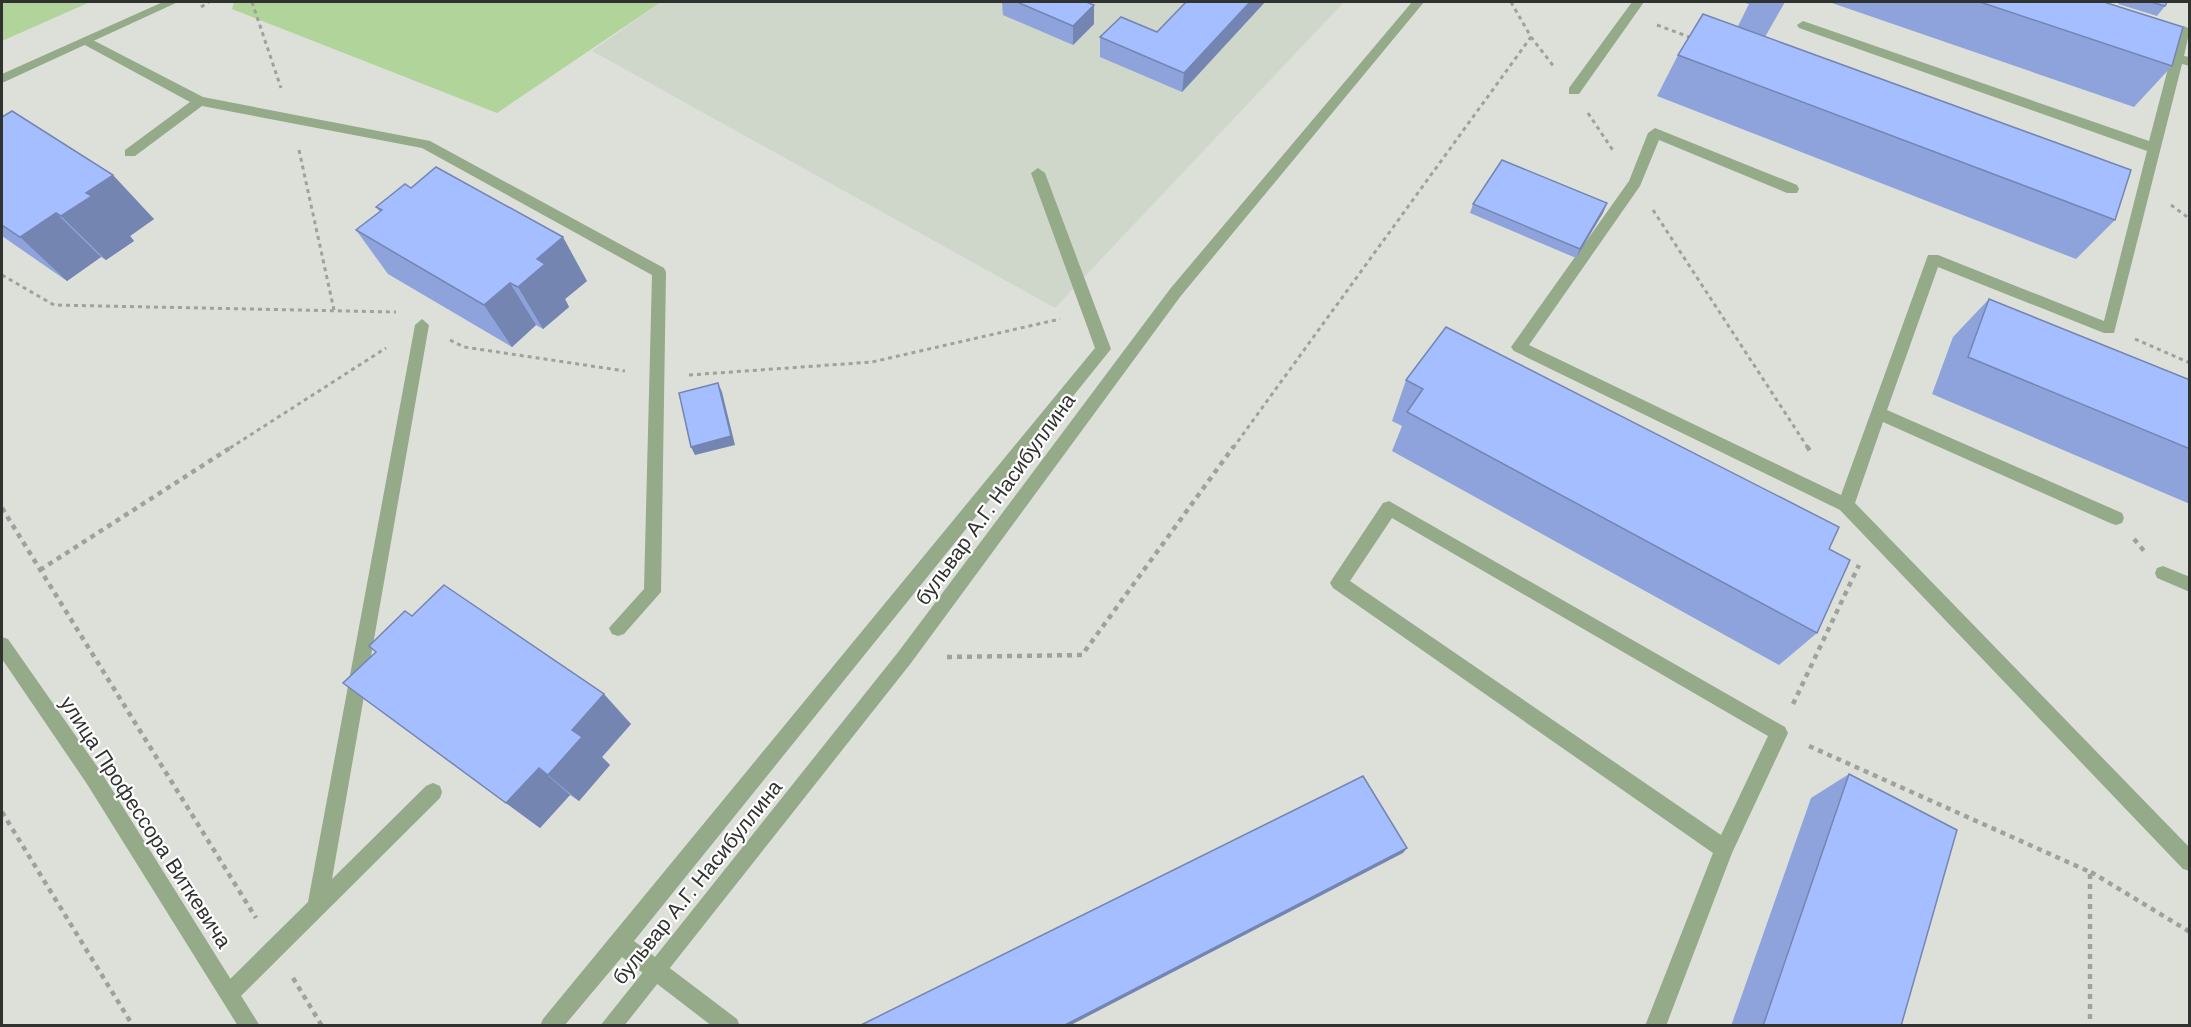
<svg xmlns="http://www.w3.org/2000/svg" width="2191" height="1027" viewBox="0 0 2191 1027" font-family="Helvetica,sans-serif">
	<rect width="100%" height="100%" fill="#dce0d9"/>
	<!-- built -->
	<path fill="#ced7c9" d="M661,2H1344L1055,308L592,51Z"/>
	<!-- green -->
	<path fill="#b0d49a" d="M2,2H90L2,41Z
		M234,2H661L497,113L232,9Z"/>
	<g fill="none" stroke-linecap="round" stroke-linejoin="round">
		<!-- path-far1 -->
		<path stroke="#9fa29c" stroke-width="3" stroke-dasharray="4 4" stroke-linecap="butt" d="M252,2L281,88
			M1511,2L1531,37L1555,68
			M201,7L209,2
			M1657,25L1692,38
			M1588,113L1614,152
			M299,150L334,310
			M2171,205L2190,219
			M1653,210L1808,448
			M2,275L54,305L396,312
			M2135,339L2190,363
			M450,340L464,347L625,371
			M689,375L872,362L1060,319
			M230,448L386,348
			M1233,448L1531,37"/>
		<!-- path -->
		<path stroke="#9fa29c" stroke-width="4.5" stroke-dasharray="5 5" stroke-linecap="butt" d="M1807,446L1811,453
			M2,508L256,918
			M2134,539L2145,552
			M40,570L233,446
			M947,657L1082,655L1234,446
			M1793,704L1859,565
			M1809,746L2090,872V1026
			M2,812L133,1026
			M2091,872L2190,932
			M293,978L322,1026"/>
		<!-- service -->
		<path fill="#94aa88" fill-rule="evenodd" d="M1632,2H1644L1579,94H1569V88Z
			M1803,21L2149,141L2178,30L2184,26L2190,29L2184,56L2190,57V66L2182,64L2114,333H2104L1938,267L1887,410L2122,513L2124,518L2122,523L2116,525L2110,523L1883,422L1855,503L2190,848V871L2183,869L1840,510L1514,351L1511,347L1629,181L1648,133L1655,128L1797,185L1799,189L1797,193H1787L1659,140L1640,186L1529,345L1841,495L1928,255H1938L2104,321L2147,151L1799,28L1797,25Z
			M87,37L203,97L430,141L664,268L666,272L661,592L624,634L618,636L612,634L609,628L644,589L652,275L422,148L202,106L135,156H125V150L190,102L83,44V38Z
			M1038,168L1045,173L1111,349L634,941L737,1019L740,1026H712L622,957L564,1026H540L543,1019L1095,348L1031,173Z
			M422,319L429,325L332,879L426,786L433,783L440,786L442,792L440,798L237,1000L230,1003L223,1000L220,993L223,986L308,902L415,325Z
			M1389,501L1785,727L1788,733L1732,853L1666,1026H1645L1713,853L1333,588L1330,583L1333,578L1383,503ZM1392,518L1768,736L1721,835L1350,581Z
			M2163,566L2190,577V592L2157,578L2155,573L2157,568Z"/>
		<!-- pedestrian -->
		<path fill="#94aa88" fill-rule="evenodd" d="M1412,2H1424L1180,297L911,663L624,1026H600L899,651L1170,289Z"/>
		<!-- minor -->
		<path fill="#94aa88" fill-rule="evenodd" d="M163,2H178L2,83V74Z
			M2,637L8,639L101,772L260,1026H238L87,784L2,659Z"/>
	</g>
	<!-- wall -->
	<path fill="#8ea3db" d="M1002,2H1086L1094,5V24L1073,45L1003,15Z
		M1265,2L1182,92L1100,57V37L1157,32Z
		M1741,2H1785L1765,37L2115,220L2076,259L1657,96L1678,55L1738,26L1749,4Z
		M1829,2H2104L2172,66L2134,107Z
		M2119,2H2167L2165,6L2157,16L2118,4Z
		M2,117L154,219L130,236L134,241L106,260L101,257L67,281L2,236Z
		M1607,203L1576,258L1470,213L1473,204Z
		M376,207L587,281L565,299L569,307L543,329L536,325L512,347L388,274L356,230L380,212Z
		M1989,299L2190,380V504L1932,394L1953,337Z
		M1406,380L1829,549L1817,633L1779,665L1392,451L1402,426L1392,421Z
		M412,616L631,724L602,757L610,765L579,801L570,795L540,828L343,683L376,652L369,646Z
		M1849,774L1901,1026H1731L1811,798Z"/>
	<!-- shaded-wall -->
	<path fill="#7485b2" d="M1250,2H1265L1182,92L1184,73Z
		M1094,5V24L1073,45V26Z
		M113,175L154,219L130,236L134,241L106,260L61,216L86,193Z
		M1607,203L1603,213L1576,258L1580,249Z
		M56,213L101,257L67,281L20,237Z
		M563,237L587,281L565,299L569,307L543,329L518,287L537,259Z
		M510,283L536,325L512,347L484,305Z
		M718,383L722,392L735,445L695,455L691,447Z
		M604,694L631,724L602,757L610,765L579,801L548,775L572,730Z
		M539,768L570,795L540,828L506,803Z
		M1407,848L1403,853L1069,1026H1063Z"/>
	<!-- building -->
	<path fill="#a5beff" stroke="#7485b2" stroke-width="1.5" d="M1017,2H1086L1094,5L1073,26Z
		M1186,2H1250L1184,73L1100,37L1121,17L1157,32Z
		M1980,2H2104L2183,27L2172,66Z
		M2151,2H2167L2165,6Z
		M1703,14L2131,170L2115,220L1678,55Z
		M12,111L113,175L86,193L92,196L61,216L56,213L20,237L2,225V117Z
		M1502,160L1607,203L1580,249L1473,204Z
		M436,167L563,237L537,259L545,264L518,287L510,283L484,305L356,230L382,210L376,207L405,184L411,188Z
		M1989,299L2190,380V449L1968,357Z
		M1446,327L1839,527L1829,549L1850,560L1817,633L1407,412L1423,389L1406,380Z
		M718,383L731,436L691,447L679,393Z
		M444,585L604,694L572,730L582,737L548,775L539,768L506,803L343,683L376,652L369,646L405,611L412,616Z
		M1849,774L1957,830L1901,1026H1763Z
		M1363,776L1407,848L1063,1026H862L861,1025Z"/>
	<g text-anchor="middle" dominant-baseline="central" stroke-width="4.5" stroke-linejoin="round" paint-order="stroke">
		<!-- street labels -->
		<g font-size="21" fill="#30322f" stroke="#fff">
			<text transform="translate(995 499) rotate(-54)">бульвар А.Г. Насибуллина</text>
			<text transform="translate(146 822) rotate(57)">улица Профессора Виткевича</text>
			<text transform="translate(697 882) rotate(-51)">бульвар А.Г. Насибуллина</text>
		</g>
	</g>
	<!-- border -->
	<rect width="2191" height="1027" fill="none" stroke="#30322f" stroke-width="6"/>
</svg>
